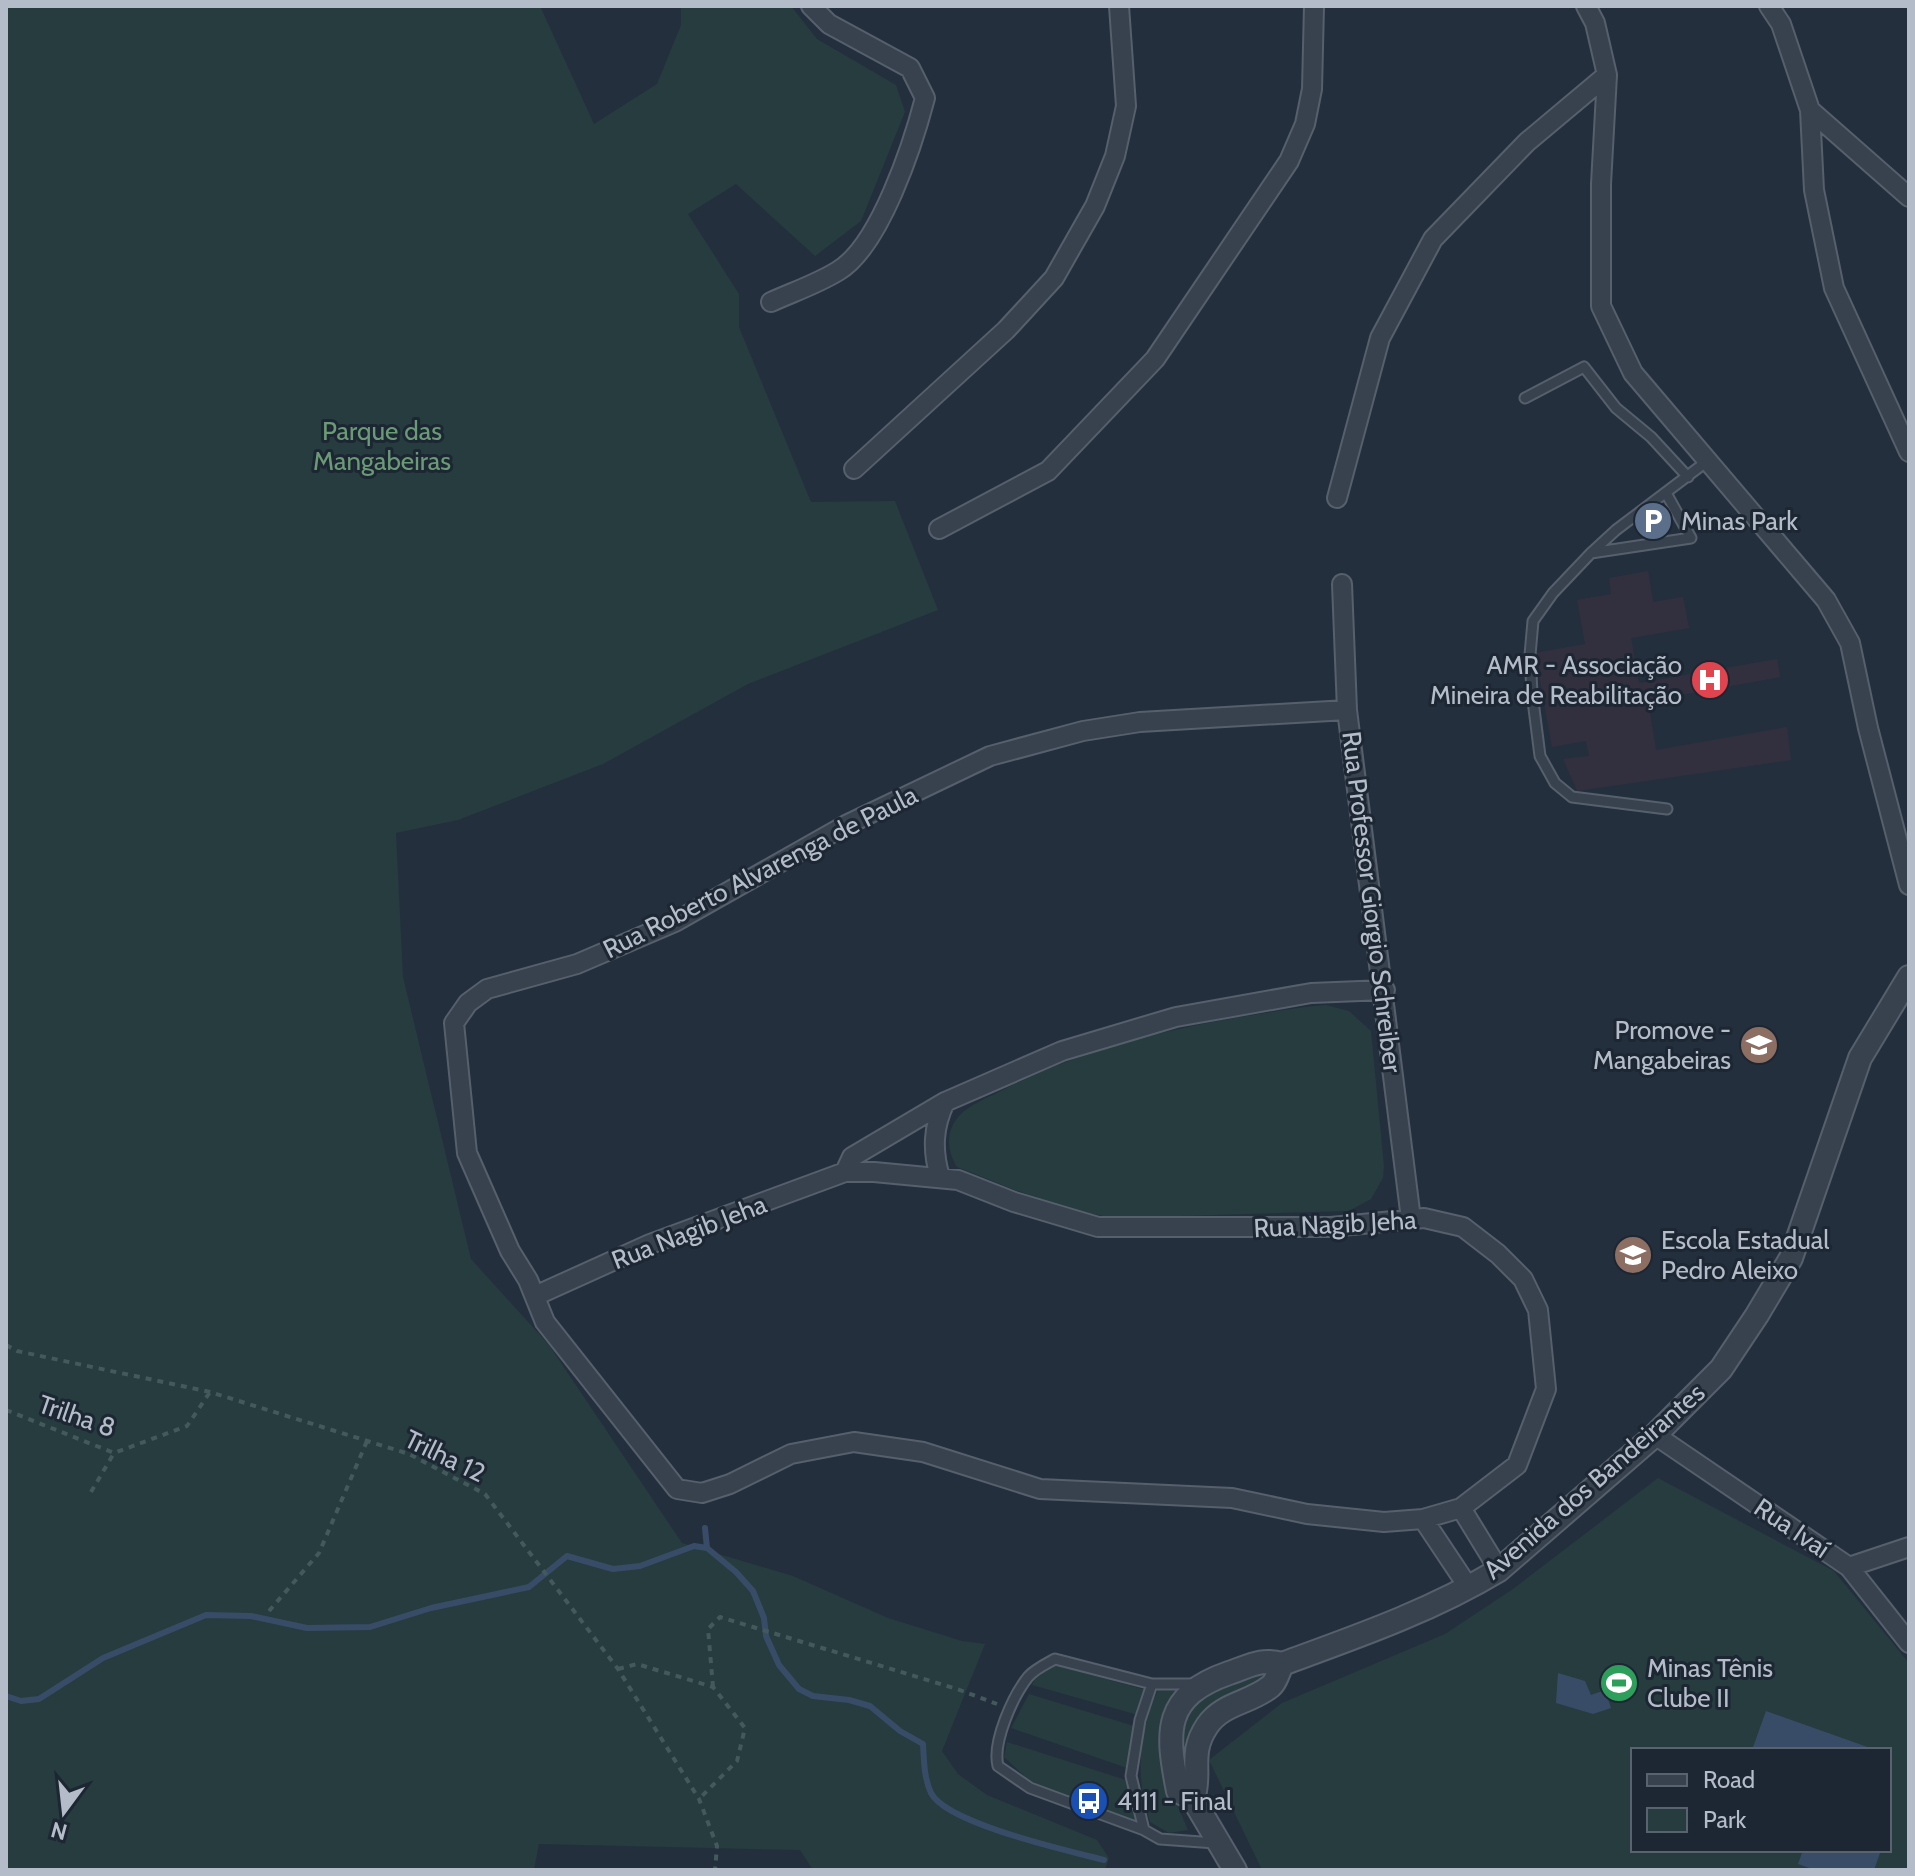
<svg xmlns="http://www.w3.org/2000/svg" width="1915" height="1876" viewBox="0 0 1915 1876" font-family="Cabin,sans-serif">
	<rect width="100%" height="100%" fill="#242f3e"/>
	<!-- medical -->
	<path fill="#32303f" d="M1648,571L1653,602L1683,597L1689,628L1631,638L1639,683L1777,659L1780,677L1648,701L1656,750L1787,727L1791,760L1577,791L1563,759L1589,756L1586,741L1552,747L1535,653L1585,644L1577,600L1611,594L1609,578Z"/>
	<!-- green -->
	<path fill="#263c3f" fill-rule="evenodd" d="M6,6H540L594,124L657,84L681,25V6H791L817,39L896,85L905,112L861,221L815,256L736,184L688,214L739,294V327L811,502L895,501L938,610L748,684L603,764L458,820L396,833L403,977L471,1259L549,1345L682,1543L793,1576L888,1618L962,1641L985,1644L942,1751L958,1774L987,1795L1097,1840L1109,1858L1105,1870H813L800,1850L539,1844L534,1870H6Z
		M1326,1005L1349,1011L1371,1031L1384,1166L1383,1178L1371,1199L1349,1211L1116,1218C1060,1211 1009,1187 957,1167C947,1151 945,1132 959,1116C969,1105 987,1098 1001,1091C1079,1051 1161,1030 1247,1016C1273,1012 1300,1007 1326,1005Z
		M1658,1478L1834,1571L1909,1663L1907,1870H1262L1209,1760L1282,1703L1445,1634L1513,1589ZM1633,1750H1889V1850H1633Z
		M1055,1665L1146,1690L1138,1715L1032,1685L1035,1679Z
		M1267,1666L1268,1681L1215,1708L1191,1785L1177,1756L1176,1735L1196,1696Z
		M1158,1690H1183L1173,1795L1188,1830L1169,1833L1150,1822C1135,1776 1138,1734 1158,1690Z
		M1029,1694L1134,1726L1127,1768L1011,1728Z
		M1007,1742L1126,1780L1136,1821L1033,1784L1004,1757Z"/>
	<!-- water -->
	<path fill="#394c67" d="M1558,1673L1585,1681L1591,1695L1605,1690L1611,1708L1593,1714L1556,1703Z
		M1766,1711L1876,1750H1752Z
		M1803,1850H1872L1880,1853L1874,1870H1815L1798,1864Z"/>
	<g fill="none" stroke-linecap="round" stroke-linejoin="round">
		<!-- stream -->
		<path stroke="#394c67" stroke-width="6" d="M705,1528L707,1548
			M6,1696L21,1701L39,1699L103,1658L206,1615L251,1616L307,1628L370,1627L431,1608L529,1587L567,1556L613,1569L640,1566L694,1546L707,1548L736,1572L753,1591L764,1618L766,1636L779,1665L799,1689L813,1696L849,1700L870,1706L900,1731L923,1744C924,1761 924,1778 931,1793C947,1824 1070,1851 1104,1860"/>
		<defs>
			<path id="service" d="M1525,398L1584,367L1616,408L1651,437L1688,477
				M1591,553L1691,538L1666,493
				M1667,809L1572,797L1555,783L1540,756L1532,693L1530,655L1533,621L1553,593L1591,553L1616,530L1706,462
				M1195,1684H1152L1055,1659C1046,1664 1035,1669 1028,1677C1013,1696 992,1742 998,1766L1030,1788L1144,1830L1160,1839L1215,1843
				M1144,1830L1131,1776L1140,1720L1152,1684"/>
			<path id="minor" d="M1586,6L1595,23L1607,75L1601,184V306L1633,373L1826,600L1850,643L1868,728L1909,885
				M1769,6L1781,24L1810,110L1814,190L1834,288L1909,452
				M1810,110L1909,197
				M771,302C793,292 817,284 838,271C880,246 913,144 925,98L910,68L829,24L811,6
				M854,469L1006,330L1054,278L1095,206L1115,156L1126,106L1119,6
				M1337,498L1380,338L1433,239L1527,142L1607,75
				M939,529L1048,471L1155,359L1289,161L1305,124L1312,89L1314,6
				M1342,584L1347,710L1411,1219
				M845,1172H874L958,1180L1014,1202L1098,1227H1331L1424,1218L1463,1227L1498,1254L1523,1279L1538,1310L1546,1389L1517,1465L1461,1508L1423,1519L1384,1522L1307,1514L1232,1498L1040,1489L923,1452L854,1442L791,1454L730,1484L702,1493L677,1489L545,1322L528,1280L510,1251L467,1153L454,1023L468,1003L487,989L577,964L675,922L846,825L990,756L1083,731L1140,722L1347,710
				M940,1177C932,1150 933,1127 945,1102
				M535,1296L650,1244L845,1172L852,1157L945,1102L1062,1051L1176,1017L1311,993L1385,990
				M1655,1435L1849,1567L1909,1643
				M1461,1508L1499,1570
				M1423,1519L1469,1588
				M1849,1567L1909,1547"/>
			<path id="tertiary" d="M1193,1799C1202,1773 1188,1754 1207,1726C1222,1703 1251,1703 1271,1686C1276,1682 1279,1671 1282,1664
				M1235,1870L1193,1799L1178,1791C1166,1731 1163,1696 1229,1673C1250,1666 1261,1658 1282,1664C1356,1637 1431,1611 1499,1570L1655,1435L1721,1369L1757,1315L1791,1258L1860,1058L1909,977"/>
		</defs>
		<!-- service casing -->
		<use href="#service" stroke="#565f6c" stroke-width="13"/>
		<!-- minor casing -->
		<use href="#minor" stroke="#565f6c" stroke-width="22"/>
		<!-- tertiary casing -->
		<use href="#tertiary" stroke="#565f6c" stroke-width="26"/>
		<!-- path -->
		<path stroke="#44595c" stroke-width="4" stroke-dasharray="6 6" stroke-linecap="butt" d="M6,1345L17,1351L210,1392L409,1454L485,1494L618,1669L699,1799L717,1846L715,1870
			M6,1410L114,1453L187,1426L210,1392
			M91,1492L114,1453
			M269,1611L319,1553L367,1441
			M618,1669L637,1664L713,1687L745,1728L737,1761L699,1799
			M713,1687L708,1629L720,1617L957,1689L997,1704"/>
		<!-- service -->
		<use href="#service" stroke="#38414e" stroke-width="9"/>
		<!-- minor -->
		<use href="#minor" stroke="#38414e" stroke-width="18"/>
		<!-- tertiary -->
		<use href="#tertiary" stroke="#38414e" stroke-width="22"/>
	</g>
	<!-- icons -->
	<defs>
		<symbol id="parking-disc" viewBox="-11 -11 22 22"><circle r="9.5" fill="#5c6f8a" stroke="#1d2633"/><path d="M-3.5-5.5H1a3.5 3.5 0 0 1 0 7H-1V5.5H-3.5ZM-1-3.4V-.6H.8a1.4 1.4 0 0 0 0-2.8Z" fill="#fff"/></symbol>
		<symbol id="hospital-disc" viewBox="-11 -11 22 22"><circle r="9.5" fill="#e0444e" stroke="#1d2633"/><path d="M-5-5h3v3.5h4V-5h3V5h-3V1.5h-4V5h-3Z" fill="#fff"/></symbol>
		<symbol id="school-disc" viewBox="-11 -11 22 22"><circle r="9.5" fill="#8d6e63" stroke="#1d2633"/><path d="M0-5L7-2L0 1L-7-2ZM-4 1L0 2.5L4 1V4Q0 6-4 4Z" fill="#fff"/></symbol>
		<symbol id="stadium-disc" viewBox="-11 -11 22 22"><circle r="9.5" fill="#2e9e5b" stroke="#1d2633"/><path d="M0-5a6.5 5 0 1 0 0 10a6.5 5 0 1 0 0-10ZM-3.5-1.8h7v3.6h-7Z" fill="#fff"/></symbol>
		<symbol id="bus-disc" viewBox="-11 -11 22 22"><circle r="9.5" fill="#1a4fb4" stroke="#1d2633"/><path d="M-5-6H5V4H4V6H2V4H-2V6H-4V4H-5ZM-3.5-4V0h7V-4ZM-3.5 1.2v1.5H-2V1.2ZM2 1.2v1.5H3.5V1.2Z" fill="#fff"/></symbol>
	</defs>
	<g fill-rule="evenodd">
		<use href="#parking-disc" x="1631" y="499" width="44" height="44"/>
		<use href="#hospital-disc" x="1688" y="658" width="44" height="44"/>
		<use href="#school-disc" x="1737" y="1023" width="44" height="44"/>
		<use href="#school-disc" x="1611" y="1233" width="44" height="44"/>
		<use href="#stadium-disc" x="1597" y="1661" width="44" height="44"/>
		<use href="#bus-disc" x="1067" y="1779" width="44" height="44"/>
	</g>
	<g text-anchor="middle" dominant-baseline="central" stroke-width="6" stroke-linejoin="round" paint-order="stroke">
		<!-- park labels -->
		<g font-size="26" fill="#6b9a76" stroke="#1d2633">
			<text x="382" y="431">Parque das<tspan x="382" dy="30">Mangabeiras</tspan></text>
		</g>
		<!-- poi labels -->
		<g font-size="26" fill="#b4bcc9" stroke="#1d2633" text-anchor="start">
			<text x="1681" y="521">Minas Park</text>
			<text x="1682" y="665" text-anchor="end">AMR - Associação<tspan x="1682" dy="30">Mineira de Reabilitação</tspan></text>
			<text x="1731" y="1030" text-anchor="end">Promove -<tspan x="1731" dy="30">Mangabeiras</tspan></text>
			<text x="1661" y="1240">Escola Estadual<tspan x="1661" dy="30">Pedro Aleixo</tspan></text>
			<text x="1647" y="1668">Minas Tênis<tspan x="1647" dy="30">Clube II</tspan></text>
			<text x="1117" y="1801">4111 - Final</text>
		</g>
		<!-- street labels -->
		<g font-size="26" fill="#b4bcc9" stroke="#1d2633">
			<text transform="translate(760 872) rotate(-27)">Rua Roberto Alvarenga de Paula</text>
			<text transform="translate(1372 902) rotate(83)">Rua Professor Giorgio Schreiber</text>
			<text transform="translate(1335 1224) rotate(-3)">Rua Nagib Jeha</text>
			<text transform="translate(689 1232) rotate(-21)">Rua Nagib Jeha</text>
			<text transform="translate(77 1416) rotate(19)">Trilha 8</text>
			<text transform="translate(445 1456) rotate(26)">Trilha 12</text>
			<text transform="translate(1594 1481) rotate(-41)">Avenida dos Bandeirantes</text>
			<text transform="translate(1792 1528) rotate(34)">Rua Ivaí</text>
		</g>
	</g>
	<!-- border -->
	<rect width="1915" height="1876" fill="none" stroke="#b4bcc9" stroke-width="16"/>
	<!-- legend -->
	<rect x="1631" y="1748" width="260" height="104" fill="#1d2633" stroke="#59626f" stroke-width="2"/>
	<rect x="1647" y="1774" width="40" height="12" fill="#38414e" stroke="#59626f" stroke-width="2"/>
	<text x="1703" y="1788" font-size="24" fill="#b4bcc9">Road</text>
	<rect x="1647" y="1808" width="40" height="24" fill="#263c3f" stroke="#59626f" stroke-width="2"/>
	<text x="1703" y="1828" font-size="24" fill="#b4bcc9">Park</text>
	<!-- north arrow -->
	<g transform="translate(64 1812) rotate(195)" stroke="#1d2633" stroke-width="6" paint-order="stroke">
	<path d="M0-6L14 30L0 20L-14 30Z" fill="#b4bcc9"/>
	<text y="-12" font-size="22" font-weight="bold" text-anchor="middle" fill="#b4bcc9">N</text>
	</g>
</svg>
